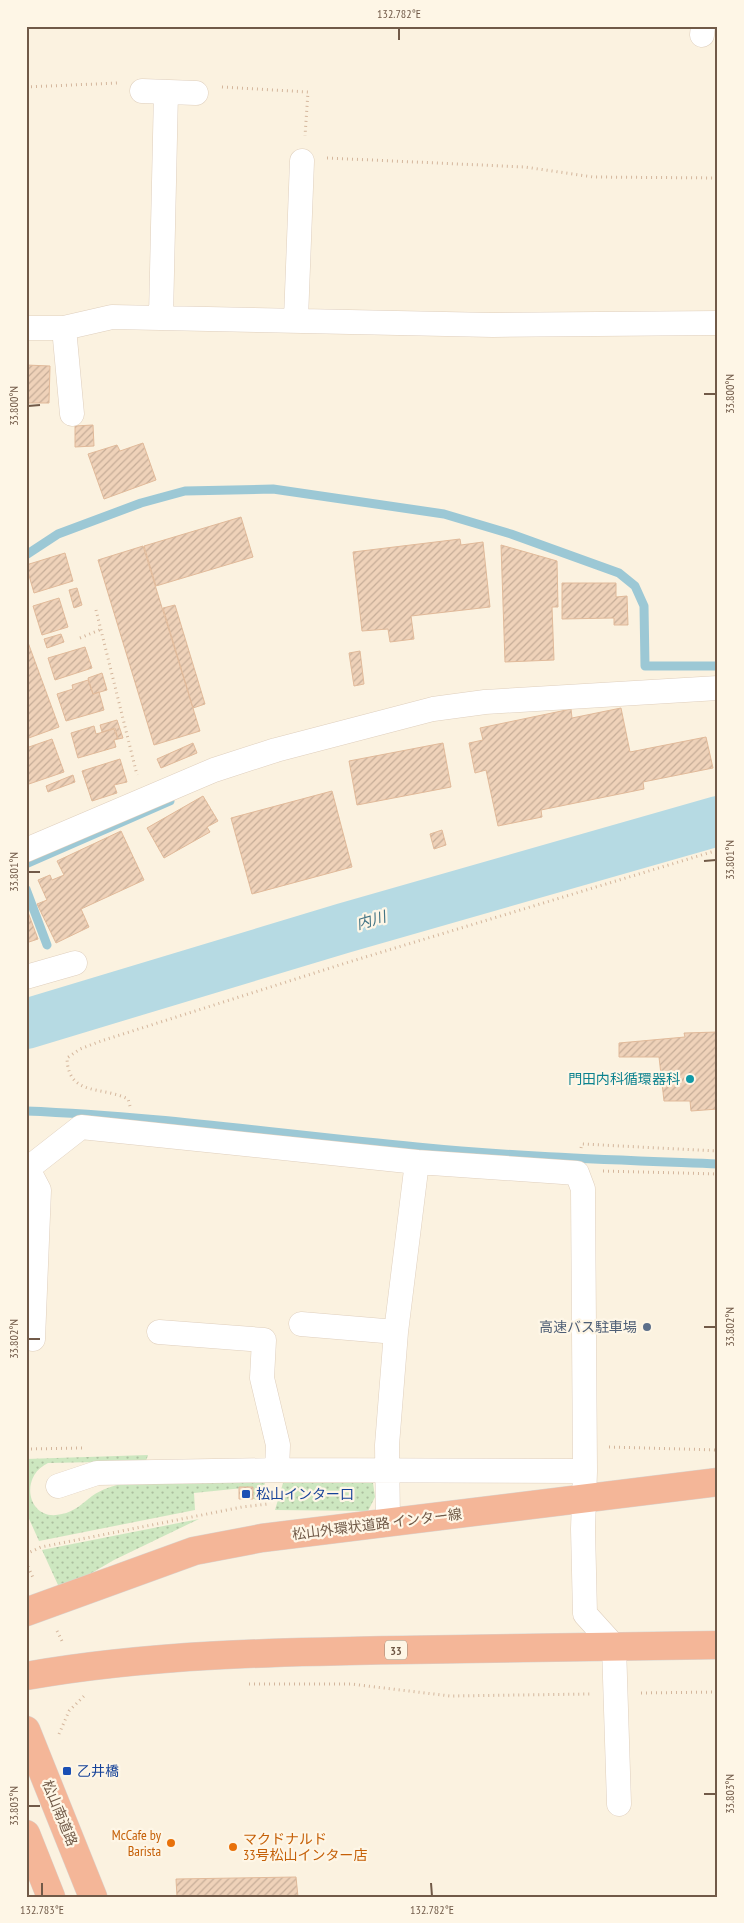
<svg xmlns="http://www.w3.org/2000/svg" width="744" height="1923" viewBox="0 0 744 1923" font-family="'PT Sans Narrow','Noto Sans JP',sans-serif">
	<defs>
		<pattern id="grass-dots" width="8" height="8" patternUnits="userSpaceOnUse" patternTransform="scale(1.25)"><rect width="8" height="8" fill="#cde7c0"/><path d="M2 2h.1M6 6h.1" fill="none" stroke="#abbe9e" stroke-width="1.8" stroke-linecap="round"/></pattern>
		<pattern id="building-hatch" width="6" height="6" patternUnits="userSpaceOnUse" patternTransform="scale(1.25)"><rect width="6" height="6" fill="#efd2b9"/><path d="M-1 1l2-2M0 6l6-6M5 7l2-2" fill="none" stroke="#c6ad98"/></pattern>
	</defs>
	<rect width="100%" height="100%" fill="#fbf2e0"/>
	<!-- grass -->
	<path fill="url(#grass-dots)" d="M148,1455L146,1461L48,1463C18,1477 28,1523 62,1514C74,1512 83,1503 92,1496C102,1489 113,1486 125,1483H265L259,1500L253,1499V1487L194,1493L195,1510L39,1541L26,1512V1459Z
		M283,1483H373L375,1497L368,1511L275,1510Z
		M199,1519L114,1560L71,1585H58L42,1550Z"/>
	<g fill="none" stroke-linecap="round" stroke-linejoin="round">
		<!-- stream -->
		<path stroke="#9cc8d5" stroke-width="9" d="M26,555L58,534L141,503L185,491L273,489L444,514L511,534L619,573L635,586L644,606L645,666H718
			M26,864L170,801
			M26,889L47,945
			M26,1111C157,1116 286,1135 417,1147C517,1157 617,1160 718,1164"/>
		<!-- river -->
		<path stroke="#b6dae3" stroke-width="50" d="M26,1024L344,928L718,821"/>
	</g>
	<!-- building -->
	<path fill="url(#building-hatch)" stroke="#e1ba9a" d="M26,365L50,366L49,403H26Z
		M93,425L94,446L75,447V426Z
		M143,443L156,480L104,499L88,454L117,445L120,451Z
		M241,517L253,557L156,586L144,546Z
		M460,539L461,545L483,542L490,607L411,616L414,639L390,642L388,629L362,631L353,552Z
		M501,545L557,561L558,607H552L554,660L505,662Z
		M143,546L200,731L154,745L98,560Z
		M65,553L73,581L34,593L26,565Z
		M562,583H616V597L627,596L628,625H614V618L562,619Z
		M77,588L82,605L74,608L69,590Z
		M59,598L68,627L42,635L33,606Z
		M175,605L205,704L193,708L163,608Z
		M61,634L64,642L47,648L44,639Z
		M26,637L59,727L26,739Z
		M85,647L92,668L55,680L48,658Z
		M360,651L364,684L354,686L349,653Z
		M102,673L107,690L93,694L88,678Z
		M88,680L93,694L99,692L104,710L66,721L57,694L73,689L72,685Z
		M621,708L630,752L706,737L713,768L643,782L644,789L541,810L542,817L498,826L486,770L475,773L469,743L483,740L480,728L571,709L572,718Z
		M117,720L123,738L118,739L115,728L102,732L100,725Z
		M94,726L96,734L114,729L118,739L114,740L116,747L78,758L71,733Z
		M52,739L64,772L26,785V748Z
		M193,743L197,753L161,768L157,759Z
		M443,743L451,787L357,805L349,761Z
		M120,759L127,782L114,785L117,793L92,801L82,771Z
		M73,775L75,782L48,792L46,786Z
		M332,791L352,867L252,894L231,818Z
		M203,796L218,821L207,827L210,832L164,858L147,828Z
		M442,830L446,845L434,849L430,834Z
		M121,831L144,880L81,909L89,927L56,943L37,904L47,900L38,880L50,875L52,880L64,875L57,861Z
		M26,907L38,939L26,943Z
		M718,1032V1109L691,1111L690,1101H664L659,1057H619V1043L685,1037L684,1033Z
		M239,1487H253V1499H239Z
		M296,1877L298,1897H177L176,1879Z"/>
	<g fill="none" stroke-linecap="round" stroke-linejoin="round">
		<defs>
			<path id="street" d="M702,35L703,26
				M142,91L196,93
				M161,317L166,92
				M296,319L302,161
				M26,328H64L112,317L493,325L718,323
				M64,328L72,414
				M26,850L214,770L276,750L433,709L485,702L718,688
				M26,977L75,963
				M28,1169L39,1190L33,1339
				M26,1170L81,1127L417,1162L577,1173L583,1189L585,1471
				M301,1324L396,1332
				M159,1332L264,1340L262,1378L278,1445L277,1470
				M58,1486L97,1473L277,1470L585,1471L583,1529L585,1614L614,1646L619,1804
				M388,1523L387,1445L396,1332L417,1162"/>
			<path id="highway" d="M26,1612L194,1551L262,1538L718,1482
				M26,1676C151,1654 277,1652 403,1650C508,1648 613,1646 718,1645
				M26,1730L93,1897
				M26,1834L51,1897"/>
		</defs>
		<!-- street casing -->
		<use href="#street" stroke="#dfcfbd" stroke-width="25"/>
		<!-- highway casing -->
		<use href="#highway" stroke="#dad4cf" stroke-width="29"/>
		<!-- path -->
		<path stroke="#d4b69c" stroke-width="3" stroke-dasharray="1 4" stroke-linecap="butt" d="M26,87L118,83
			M222,87L308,92L305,136
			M327,158L525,167L593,177L718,178
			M96,610L137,775
			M80,638L102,629
			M130,1106L128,1099C103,1086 68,1097 67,1058L80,1049L101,1041L349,962L718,850
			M581,1148L582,1144L718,1151
			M603,1171L718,1174
			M609,1447L718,1450
			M26,1449L83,1448
			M26,1554L41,1547L242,1507L268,1504L270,1495
			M26,1562L34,1580
			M57,1631L63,1643
			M249,1684H351L450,1696L590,1694
			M641,1693L718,1692
			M59,1734L69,1711L84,1696"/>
		<!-- street -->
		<use href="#street" stroke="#fff" stroke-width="24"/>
		<!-- highway -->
		<use href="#highway" stroke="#f4b698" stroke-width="28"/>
	</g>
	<!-- ticks -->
	<path fill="none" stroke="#715a48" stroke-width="2" d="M399,28V40M704,394H716M28,406L40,405M704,861L716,860M28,872H40M704,1327H716M28,1339H40M704,1794H716M28,1806H40M42,1883V1896M431,1883L432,1896"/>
	<!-- markers -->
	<circle fill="#0f9aa8" stroke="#fef6e6" stroke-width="2" cx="690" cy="1079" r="5"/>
	<circle fill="#5c6f8a" stroke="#fef6e6" stroke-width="2" cx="647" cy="1327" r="5"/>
	<g fill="#1a4fb4" stroke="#fef6e6" stroke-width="2">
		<rect x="241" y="1489" width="10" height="10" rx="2.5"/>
		<rect x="62" y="1766" width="10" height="10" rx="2.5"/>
	</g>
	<g fill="#e8710a" stroke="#fef6e6" stroke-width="2">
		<circle cx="171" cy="1843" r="5"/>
		<circle cx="233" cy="1847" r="5"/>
	</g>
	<g text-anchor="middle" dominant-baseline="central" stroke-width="4.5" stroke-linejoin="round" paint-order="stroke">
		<!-- shield labels -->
		<rect fill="#fef6e6" stroke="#9b8977" stroke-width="1" x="385" y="1640.5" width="22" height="19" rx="4"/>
		<g font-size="12" font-weight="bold" fill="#715a48">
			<text x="396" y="1650">33</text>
		</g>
		<!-- culture labels -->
		<g font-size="14" fill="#0d838f" stroke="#fef6e6" text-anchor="end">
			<text x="680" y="1079">門田内科循環器科</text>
		</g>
		<!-- service labels -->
		<g font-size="14" fill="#4e5e75" stroke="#fef6e6" text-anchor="end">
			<text x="637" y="1327">高速バス駐車場</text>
		</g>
		<!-- transit labels -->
		<g font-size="14" fill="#164399" stroke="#fef6e6" text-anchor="start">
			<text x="256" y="1494">松山インター口</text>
			<text x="77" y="1771">乙井橋</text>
		</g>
		<!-- street labels -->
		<g font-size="14" fill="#715a48" stroke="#fef6e6">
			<text transform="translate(377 1524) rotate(-7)">松山外環状道路 インター線</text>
			<text transform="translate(60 1813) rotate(68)">松山南道路</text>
		</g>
		<!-- food labels -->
		<g font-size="14" fill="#c56008" stroke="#fef6e6" text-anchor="end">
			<text x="161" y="1835">McCafe by<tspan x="161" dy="16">Barista</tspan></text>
			<text x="243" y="1839" text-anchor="start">マクドナルド<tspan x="243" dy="16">33号松山インター店</tspan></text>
		</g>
		<!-- water labels -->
		<g font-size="15" font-style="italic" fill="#437484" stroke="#fef6e6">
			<text transform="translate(371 920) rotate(-16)">内川</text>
		</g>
	</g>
	<!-- border -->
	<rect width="744" height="1923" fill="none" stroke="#fef6e6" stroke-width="55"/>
	<rect x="28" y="28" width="688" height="1868" fill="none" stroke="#715a48" stroke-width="2"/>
	<g font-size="12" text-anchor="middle" fill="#715a48">
		<text x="399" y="18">132.782°E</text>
		<text transform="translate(730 394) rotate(-90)" y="4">33.800°N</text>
		<text transform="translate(14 406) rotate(-90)" y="4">33.800°N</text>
		<text transform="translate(730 860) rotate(-90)" y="4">33.801°N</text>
		<text transform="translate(14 872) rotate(-90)" y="4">33.801°N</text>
		<text transform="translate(730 1327) rotate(-90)" y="4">33.802°N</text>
		<text transform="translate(14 1339) rotate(-90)" y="4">33.802°N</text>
		<text transform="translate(730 1794) rotate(-90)" y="4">33.803°N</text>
		<text transform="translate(14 1806) rotate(-90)" y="4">33.803°N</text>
		<text x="42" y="1914">132.783°E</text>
		<text x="432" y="1914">132.782°E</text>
	</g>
</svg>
